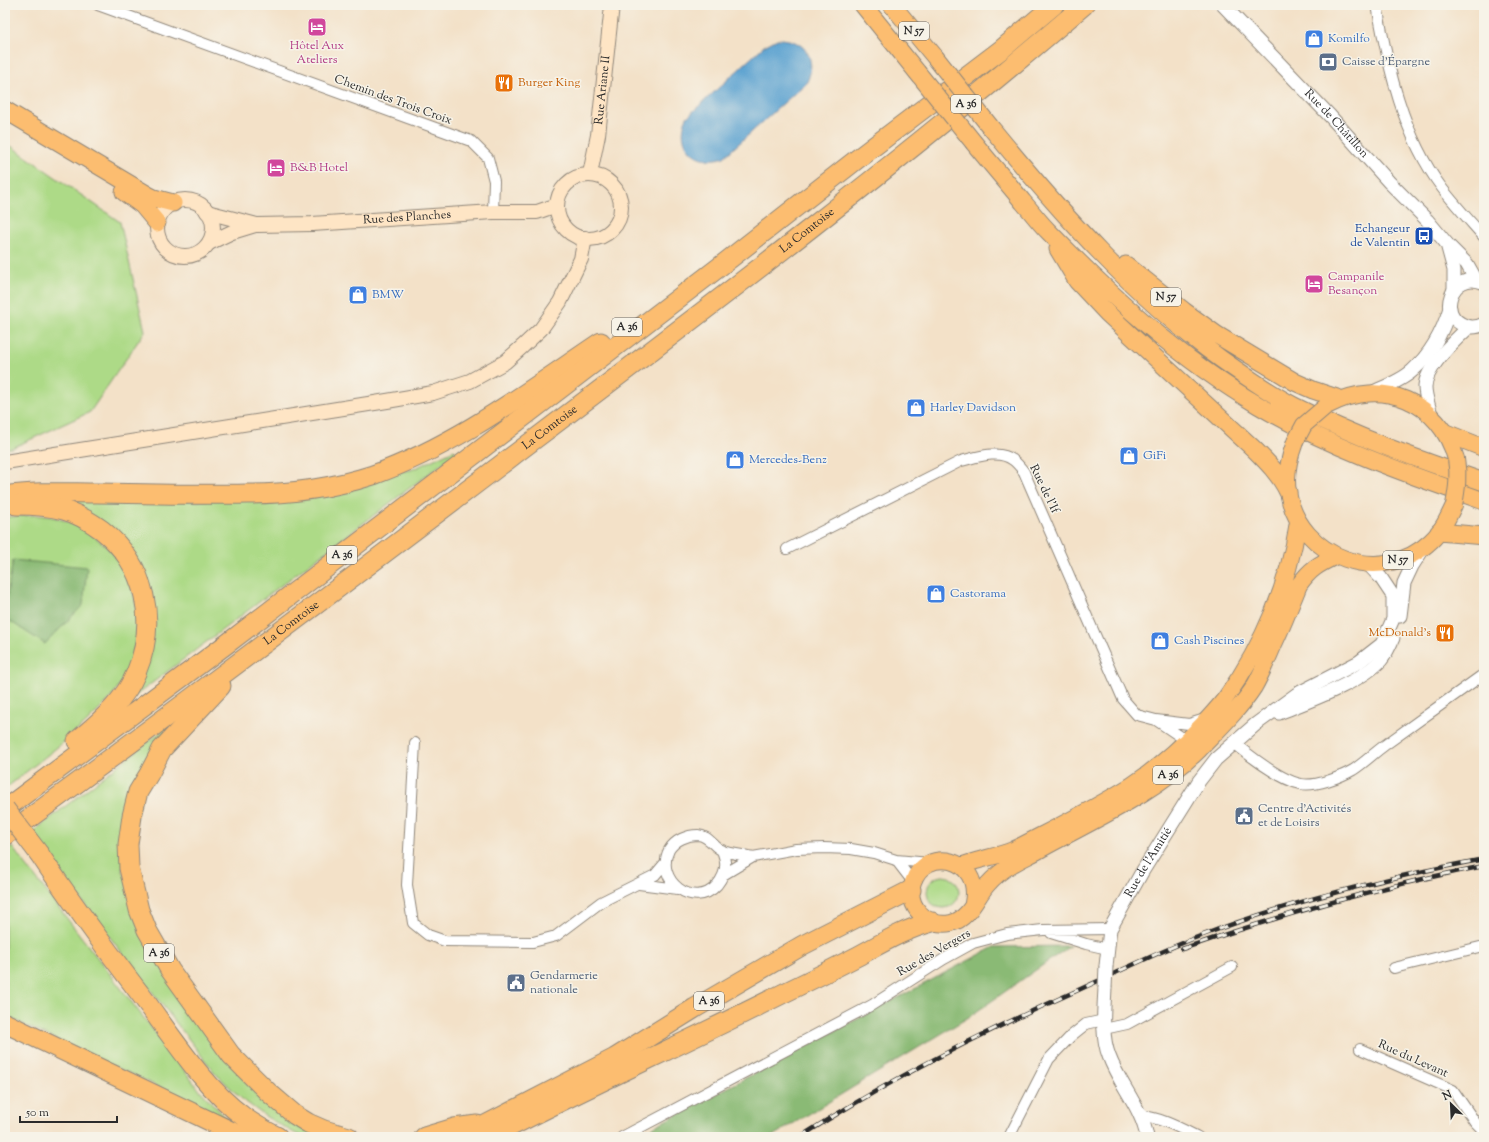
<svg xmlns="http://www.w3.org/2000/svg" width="1489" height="1142" viewBox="0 0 1489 1142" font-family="'Sorts Mill Goudy',serif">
	<rect width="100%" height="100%" fill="#f7f3e8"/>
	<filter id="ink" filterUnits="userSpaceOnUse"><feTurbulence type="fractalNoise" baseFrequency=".025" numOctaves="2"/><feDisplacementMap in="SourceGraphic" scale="8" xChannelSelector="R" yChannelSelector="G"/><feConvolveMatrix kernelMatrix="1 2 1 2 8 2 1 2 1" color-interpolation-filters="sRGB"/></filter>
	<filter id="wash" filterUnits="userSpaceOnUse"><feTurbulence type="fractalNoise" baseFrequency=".012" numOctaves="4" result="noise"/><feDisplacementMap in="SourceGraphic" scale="16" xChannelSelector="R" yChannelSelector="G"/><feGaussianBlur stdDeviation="0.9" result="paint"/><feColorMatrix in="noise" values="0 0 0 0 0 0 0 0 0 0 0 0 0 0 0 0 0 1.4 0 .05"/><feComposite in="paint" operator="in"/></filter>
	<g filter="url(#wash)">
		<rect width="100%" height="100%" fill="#f3e1c8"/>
		<!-- green -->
		<path fill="#adda87" stroke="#6c8259" d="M5,142L120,222L145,331L90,412L12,448L5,449Z
			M454,450L456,453L135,696L133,694L150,594L70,504V499L199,501L411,470Z
			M36,515C42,516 50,516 57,518C137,542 161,630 112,696C108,702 101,708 96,713C68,741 35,764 5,789V517Z
			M185,713L156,743L122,870L207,1033L331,1137H305L296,1134L265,1116L242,1099L215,1073L30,834Z
			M12,847L197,1087L224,1116L230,1120L5,1016V852Z
			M927 892a16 16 0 1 1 32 0a16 16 0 1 1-32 0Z"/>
		<!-- forest -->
		<path fill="#8aba74" stroke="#5a7250" d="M13,560L87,567L83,605L45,644L5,618V606Z
			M1070,946L969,1017L771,1137H634L994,947Z"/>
		<!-- water -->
		<path fill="#5aa1d0" stroke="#42667e" d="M777,39C804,38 818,58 807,82L724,157C696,167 674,144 687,117L764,46Z"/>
	</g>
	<g filter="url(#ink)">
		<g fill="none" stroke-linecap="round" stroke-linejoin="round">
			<defs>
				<path id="minor" d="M98,5L471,141L488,158L494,181L493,212
					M1377,5C1388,68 1403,136 1442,188C1455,205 1470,221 1484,237
					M787,549L961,461C977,457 999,449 1013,460C1017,463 1021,468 1024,472L1123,699L1137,715L1156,720
					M1190,740L1187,741L1156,720L1189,724L1205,719
					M415,743L407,885L413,923L428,935L445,941L533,942L556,936L601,902L655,875L666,862
					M1234,743C1250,756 1280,780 1301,784C1315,787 1341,777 1353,770C1364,763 1374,753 1385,745C1418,721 1451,698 1484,674
					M722,850C723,854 725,858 725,862C726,870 722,879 717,885C694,911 654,880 669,850C675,840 687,835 698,835C710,836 713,847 723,851C732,854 744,855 753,857
					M896,860L913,882
					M723,875L753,857L796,849L824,848L851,849L874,853L896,860L930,863
					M639,884L678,889
					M1051,933L1086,944L1108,949
					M1394,968L1484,946
					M1104,1029L1127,1024L1232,967
					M1360,1049L1453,1090L1475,1122L1484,1131
					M1139,1115C1164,1119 1176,1126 1198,1137
					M622,1137L872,1005L944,959L973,943L1007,934L1043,930L1110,929
					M1009,1137L1049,1059L1071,1036L1086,1024L1104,1020"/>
				<g id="tertiary">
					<path id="s1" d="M1223,5L1330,116L1389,182L1427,220L1447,244L1467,264L1476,280"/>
					<path d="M1447,244L1454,270V290"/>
					<path d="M1482,282C1452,270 1435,316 1466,326C1472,328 1478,327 1484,324"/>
					<path d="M1371,393C1384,387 1401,381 1412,371C1430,355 1443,331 1450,308"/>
					<path d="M1431,415C1429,406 1425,396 1425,387C1425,368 1456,339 1469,327"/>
					<path d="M1400,616L1404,583L1412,566L1423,549"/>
					<path d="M1279,713C1308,701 1360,683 1381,660C1386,654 1390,645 1393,638"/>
					<path id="s2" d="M1106,966L1110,929L1142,872L1199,781L1216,759L1256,724L1297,694L1359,662L1382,644L1393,619V596L1381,578L1368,564"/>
					<path d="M1105,988C1104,1010 1101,1035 1109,1056C1119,1084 1142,1108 1147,1137"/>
				</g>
				<g id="secondary">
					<path id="s3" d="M590,174L598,135L612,5"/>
					<circle cx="589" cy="207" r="32"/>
					<circle cx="185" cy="228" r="28"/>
					<path id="s4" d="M207,212L257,225L312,224L493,212H537L557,205"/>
					<path d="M209,243L232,232L255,225"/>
					<path d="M5,462L387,401L433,393L470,381L505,362L523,346L541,329L560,302L581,259L585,238"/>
				</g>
				<path id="primary" d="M1329,405C1382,377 1440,401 1456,459
					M1295,442C1289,458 1285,475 1288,492C1299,558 1382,588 1431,541C1442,531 1448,518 1454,505
					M961,866C978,859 996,857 1013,850C1053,829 1094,809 1132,785C1158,768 1182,746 1203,724C1211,715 1220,706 1227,696C1263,645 1289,584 1298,522
					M973,903C982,856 925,846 913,882C905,906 927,928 951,923C969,919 976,898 987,885C994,877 1004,869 1013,864C1023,858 1033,854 1043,848C1096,819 1155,793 1199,750C1218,730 1239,710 1254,687C1262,673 1268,658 1274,644C1283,625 1291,605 1299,585C1310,569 1319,564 1336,556"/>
				<path id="trunk" d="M863,5L917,72
					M892,5L935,57
					M5,110L148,195L154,198L173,203
					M992,129C1061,213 1133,295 1221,359C1245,376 1269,393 1294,406C1355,437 1420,460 1484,482
					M974,143C990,163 1007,182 1023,202C1031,211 1039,222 1048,231C1111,296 1180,359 1258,405C1329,447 1407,474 1484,501
					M124,192L142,205L157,223
					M1058,249L1077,281L1107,313L1254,449C1267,462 1280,475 1288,492
					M1126,265L1184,311L1217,335L1295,382L1313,390L1340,399
					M1446,433L1484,448
					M1439,532L1484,536"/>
				<g id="motorway">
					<path d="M5,496C35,491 67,493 97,493C147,494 197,495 247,494C289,494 333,488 373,475C457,445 528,391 601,342"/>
					<path d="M16,505C32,505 49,506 64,510C78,514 91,522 102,530C146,565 158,621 136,673C124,702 100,721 77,741"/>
					<path d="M221,686L162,749L149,774L138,792L132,816L128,844L129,868L139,910L147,930L170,970L231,1055L268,1092L295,1115L308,1123L324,1130L349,1137"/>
					<path d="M5,809L228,643L718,268L856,160L1002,49L1054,5"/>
					<path id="s5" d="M5,836C182,707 357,574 531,442C719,300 906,158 1084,5"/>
					<path d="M40,855C72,903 106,949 141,995C171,1035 204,1088 244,1117C255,1125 266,1131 278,1137"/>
					<path d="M5,1023L243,1137"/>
					<path d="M424,1137L454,1128L477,1125"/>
					<path d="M462,1137L615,1058L695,1008L803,945L911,890"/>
					<path d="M490,1137C587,1087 685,1043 782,994C807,982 833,969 858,956C882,943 905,929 932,922"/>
				</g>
			</defs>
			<!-- minor casing -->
			<use href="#minor" stroke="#8f867a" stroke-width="12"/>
			<!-- tertiary casing -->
			<use href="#tertiary" stroke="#8f867a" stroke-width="15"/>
			<!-- secondary casing -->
			<use href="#secondary" stroke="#8f867a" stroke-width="16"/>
			<!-- primary casing -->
			<use href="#primary" stroke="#8f867a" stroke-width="18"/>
			<!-- trunk casing -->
			<use href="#trunk" stroke="#8f867a" stroke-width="19"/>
			<!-- motorway casing -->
			<use href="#motorway" stroke="#8f867a" stroke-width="21"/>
			<!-- minor -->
			<use href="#minor" stroke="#fff" stroke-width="10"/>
			<!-- tertiary -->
			<use href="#tertiary" stroke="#fff" stroke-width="13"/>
			<!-- secondary -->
			<use href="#secondary" stroke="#fee5c5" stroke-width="14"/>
			<!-- primary -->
			<use href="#primary" stroke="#fcbd6f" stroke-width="16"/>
			<!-- trunk -->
			<use href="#trunk" stroke="#fcbd6f" stroke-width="17"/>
			<!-- motorway -->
			<use href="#motorway" stroke="#fcbd6f" stroke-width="19"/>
			<defs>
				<path id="rail" d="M1182,949C1281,915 1381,886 1484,866
					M800,1137C887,1081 979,1034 1074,992C1117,973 1159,951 1203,935C1294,900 1389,877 1484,859"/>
			</defs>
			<!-- rail casing -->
			<use href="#rail" stroke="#2b2b2b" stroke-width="4.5"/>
			<!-- rail -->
			<use href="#rail" stroke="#f7f3e8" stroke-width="3" stroke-dasharray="9" stroke-linecap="butt"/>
			<defs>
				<path id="tertiary-bridge" d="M1105,988L1106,966"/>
				<path id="primary-bridge" d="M1295,442L1304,425L1325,407
					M1454,505C1457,489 1459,475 1456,459"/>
				<path id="trunk-bridge" d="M935,57L992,129
					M917,72L974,143"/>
				<path id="motorway-bridge" d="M5,809L40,855"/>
			</defs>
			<!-- tertiary-bridge casing -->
			<use href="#tertiary-bridge" stroke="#8f867a" stroke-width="15" stroke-linecap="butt"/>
			<!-- primary-bridge casing -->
			<use href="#primary-bridge" stroke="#8f867a" stroke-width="18" stroke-linecap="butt"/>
			<!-- trunk-bridge casing -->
			<use href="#trunk-bridge" stroke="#8f867a" stroke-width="19" stroke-linecap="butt"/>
			<!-- motorway-bridge casing -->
			<use href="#motorway-bridge" stroke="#8f867a" stroke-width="21" stroke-linecap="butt"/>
			<!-- tertiary-bridge -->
			<use href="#tertiary-bridge" stroke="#fff" stroke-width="13"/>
			<!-- primary-bridge -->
			<use href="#primary-bridge" stroke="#fcbd6f" stroke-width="16"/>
			<!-- trunk-bridge -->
			<use href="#trunk-bridge" stroke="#fcbd6f" stroke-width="17"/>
			<!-- motorway-bridge -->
			<use href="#motorway-bridge" stroke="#fcbd6f" stroke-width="19"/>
		</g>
	</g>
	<!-- icons -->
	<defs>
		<symbol id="hotel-square" viewBox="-11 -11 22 22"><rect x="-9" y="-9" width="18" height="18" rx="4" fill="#d1479c" stroke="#f7f3e8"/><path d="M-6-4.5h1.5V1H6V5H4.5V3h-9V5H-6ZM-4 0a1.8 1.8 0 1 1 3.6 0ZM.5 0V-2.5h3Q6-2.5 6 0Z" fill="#fff"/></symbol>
		<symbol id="shop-square" viewBox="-11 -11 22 22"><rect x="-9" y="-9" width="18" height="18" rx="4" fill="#3f7fe0" stroke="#f7f3e8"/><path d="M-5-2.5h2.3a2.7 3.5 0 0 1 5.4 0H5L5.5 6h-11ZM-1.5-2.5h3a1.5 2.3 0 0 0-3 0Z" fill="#fff"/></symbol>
		<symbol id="bank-square" viewBox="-11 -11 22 22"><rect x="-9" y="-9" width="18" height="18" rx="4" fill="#5c6f8a" stroke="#f7f3e8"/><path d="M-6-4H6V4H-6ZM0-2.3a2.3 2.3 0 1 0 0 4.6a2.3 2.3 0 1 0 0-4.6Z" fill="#fff"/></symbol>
		<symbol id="restaurant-square" viewBox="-11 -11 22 22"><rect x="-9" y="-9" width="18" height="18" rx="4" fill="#e8710a" stroke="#f7f3e8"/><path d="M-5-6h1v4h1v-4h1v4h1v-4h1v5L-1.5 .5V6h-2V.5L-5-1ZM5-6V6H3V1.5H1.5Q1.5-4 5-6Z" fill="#fff"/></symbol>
		<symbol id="bus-square" viewBox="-11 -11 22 22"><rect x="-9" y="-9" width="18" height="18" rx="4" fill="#1a4fb4" stroke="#f7f3e8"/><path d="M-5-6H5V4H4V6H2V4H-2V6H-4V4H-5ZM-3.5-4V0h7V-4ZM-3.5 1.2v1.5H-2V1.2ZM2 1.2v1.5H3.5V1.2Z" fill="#fff"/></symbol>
		<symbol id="civic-square" viewBox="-11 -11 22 22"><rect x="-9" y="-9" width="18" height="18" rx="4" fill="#5c6f8a" stroke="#f7f3e8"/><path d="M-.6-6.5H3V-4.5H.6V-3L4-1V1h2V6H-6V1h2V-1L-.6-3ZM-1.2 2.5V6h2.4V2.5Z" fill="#fff"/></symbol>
	</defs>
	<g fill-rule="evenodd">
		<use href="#hotel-square" x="306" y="16" width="22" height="22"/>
		<use href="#shop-square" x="1303" y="28" width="22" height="22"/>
		<use href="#bank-square" x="1317" y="51" width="22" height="22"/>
		<use href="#restaurant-square" x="493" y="72" width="22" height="22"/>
		<use href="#hotel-square" x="265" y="157" width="22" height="22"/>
		<use href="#bus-square" x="1413" y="225" width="22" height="22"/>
		<use href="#hotel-square" x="1303" y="273" width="22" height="22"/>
		<use href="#shop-square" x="347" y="284" width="22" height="22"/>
		<use href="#shop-square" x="905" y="397" width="22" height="22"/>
		<use href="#shop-square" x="1118" y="445" width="22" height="22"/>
		<use href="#shop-square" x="724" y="449" width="22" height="22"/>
		<use href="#shop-square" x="925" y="583" width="22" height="22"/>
		<use href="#restaurant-square" x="1434" y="622" width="22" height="22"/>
		<use href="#shop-square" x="1149" y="630" width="22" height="22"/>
		<use href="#civic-square" x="1233" y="805" width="22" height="22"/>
		<use href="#civic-square" x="505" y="972" width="22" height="22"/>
	</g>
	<g text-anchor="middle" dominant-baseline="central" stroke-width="3" stroke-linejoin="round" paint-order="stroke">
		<!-- shield labels -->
		<g fill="#f7f3e8" stroke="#686764" stroke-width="1">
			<rect x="899" y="22" width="30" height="18" rx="3"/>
			<rect x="951" y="95" width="30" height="18" rx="3"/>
			<rect x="1151" y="288" width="30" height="18" rx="3"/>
			<rect x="612" y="318" width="30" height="18" rx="3"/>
			<rect x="327" y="546" width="30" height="18" rx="3"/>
			<rect x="1383" y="551" width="30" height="18" rx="3"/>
			<rect x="1153" y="766" width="30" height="18" rx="3"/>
			<rect x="144" y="944" width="30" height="18" rx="3"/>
			<rect x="694" y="992" width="30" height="18" rx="3"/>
		</g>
		<g font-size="11" font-weight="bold" fill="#2b2b2b">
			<text x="914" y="31">N 57</text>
			<text x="966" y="104">A 36</text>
			<text x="1166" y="297">N 57</text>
			<text x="627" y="327">A 36</text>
			<text x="342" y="555">A 36</text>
			<text x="1398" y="560">N 57</text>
			<text x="1168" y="775">A 36</text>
			<text x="159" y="953">A 36</text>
			<text x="709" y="1001">A 36</text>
		</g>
		<!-- shop labels -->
		<g font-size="12" fill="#366cbe" stroke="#f7f3e8" text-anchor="start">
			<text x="1328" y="39">Komilfo</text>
			<text x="372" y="295">BMW</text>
			<text x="930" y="408">Harley Davidson</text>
			<text x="1143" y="456">GiFi</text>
			<text x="749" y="460">Mercedes-Benz</text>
			<text x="950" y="594">Castorama</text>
			<text x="1174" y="641">Cash Piscines</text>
		</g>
		<!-- hotel labels -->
		<g font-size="12" fill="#b23c85" stroke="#f7f3e8" text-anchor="start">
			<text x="317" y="46" text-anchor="middle">Hôtel Aux<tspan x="317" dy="14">Ateliers</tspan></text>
			<text x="290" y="168">B&amp;B Hotel</text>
			<text x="1328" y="277">Campanile<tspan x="1328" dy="14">Besançon</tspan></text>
		</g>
		<!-- service labels -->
		<g font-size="12" fill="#4e5e75" stroke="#f7f3e8" text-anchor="start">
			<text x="1342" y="62">Caisse d'Épargne</text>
			<text x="1258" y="809">Centre d'Activités<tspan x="1258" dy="14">et de Loisirs</tspan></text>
			<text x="530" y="976">Gendarmerie<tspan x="530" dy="14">nationale</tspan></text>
		</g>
		<!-- food labels -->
		<g font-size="12" fill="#c56008" stroke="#f7f3e8" text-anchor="start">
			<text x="518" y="83">Burger King</text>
			<text x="1431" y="633" text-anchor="end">McDonald's</text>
		</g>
		<!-- street labels -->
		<g font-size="12" fill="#2b2b2b" stroke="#f7f3e8">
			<text stroke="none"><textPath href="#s3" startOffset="85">Rue Ariane II</textPath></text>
			<text transform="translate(393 100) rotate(20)">Chemin des Trois Croix</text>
			<text stroke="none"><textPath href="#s1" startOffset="164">Rue de Châtillon</textPath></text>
			<text stroke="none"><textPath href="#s4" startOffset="202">Rue des Planches</textPath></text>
			<text stroke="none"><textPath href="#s5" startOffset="1005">La Comtoise</textPath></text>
			<text stroke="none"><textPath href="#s5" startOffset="681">La Comtoise</textPath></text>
			<text transform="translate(1044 489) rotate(64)">Rue de l'If</text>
			<text stroke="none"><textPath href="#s5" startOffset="357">La Comtoise</textPath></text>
			<text stroke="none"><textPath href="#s2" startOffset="114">Rue de l'Amitié</textPath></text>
			<text transform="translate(934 953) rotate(-30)">Rue des Vergers</text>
			<text transform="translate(1413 1059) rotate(24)">Rue du Levant</text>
		</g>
		<!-- transit labels -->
		<g font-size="12" fill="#164399" stroke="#f7f3e8" text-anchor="end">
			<text x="1410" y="229">Echangeur<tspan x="1410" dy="14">de Valentin</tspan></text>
		</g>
	</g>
	<!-- margin -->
	<rect width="1489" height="1142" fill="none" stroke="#f7f3e8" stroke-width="20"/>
	<!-- north arrow -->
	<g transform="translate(1451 1104) rotate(336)" stroke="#f7f3e8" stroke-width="3" paint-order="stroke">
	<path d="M0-3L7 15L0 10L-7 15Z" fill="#2b2b2b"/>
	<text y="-6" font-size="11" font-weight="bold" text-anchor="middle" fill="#2b2b2b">N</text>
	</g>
	<!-- scale -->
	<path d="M20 1116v6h97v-6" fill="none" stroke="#2b2b2b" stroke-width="2"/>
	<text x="26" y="1116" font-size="12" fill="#2b2b2b" stroke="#f7f3e8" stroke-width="3" paint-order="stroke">50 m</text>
</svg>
